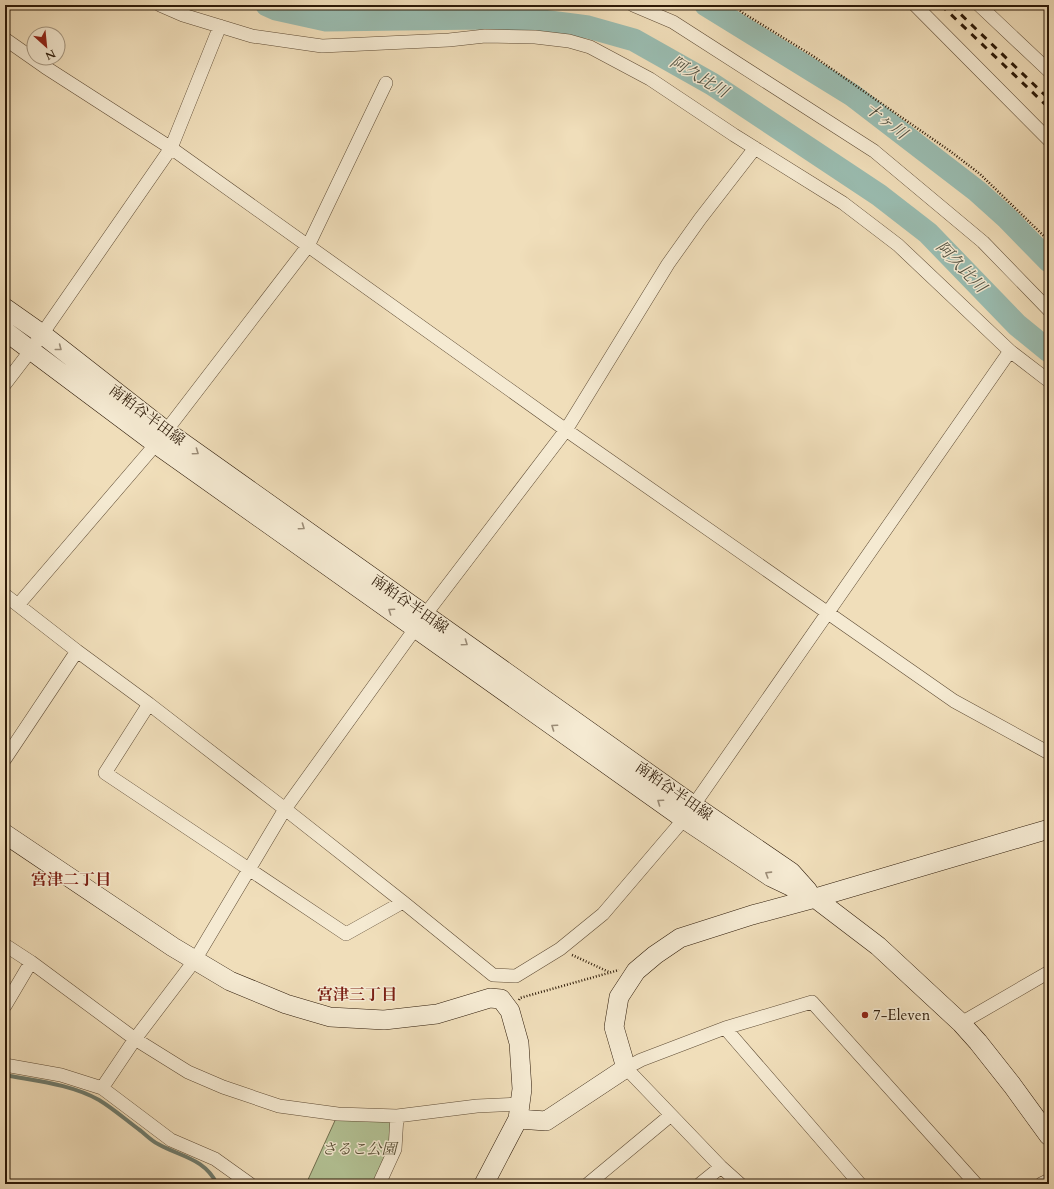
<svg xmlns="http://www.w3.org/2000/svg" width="1054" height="1189" viewBox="0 0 1054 1189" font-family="Cardo,'Noto Serif JP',serif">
	<rect width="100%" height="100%" fill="#f0deba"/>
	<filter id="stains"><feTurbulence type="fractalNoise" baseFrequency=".005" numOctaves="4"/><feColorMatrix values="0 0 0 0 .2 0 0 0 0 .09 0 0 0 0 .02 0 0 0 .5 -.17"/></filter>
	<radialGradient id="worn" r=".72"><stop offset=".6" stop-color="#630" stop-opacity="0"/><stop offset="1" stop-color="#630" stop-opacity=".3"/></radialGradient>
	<!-- green -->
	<path fill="#b3c295" stroke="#706e4e" d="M338,1114L397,1116L379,1184H306Z"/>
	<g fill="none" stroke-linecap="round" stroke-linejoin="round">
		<!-- stream -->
		<path stroke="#6e7b6d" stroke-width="4" d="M5,1075C36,1081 71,1084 99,1100C114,1109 127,1121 141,1131C146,1135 152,1141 158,1144C181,1157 204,1158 217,1184"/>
		<!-- river -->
		<path stroke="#9abcb0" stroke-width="23" d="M267,5L276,9L326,20L484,18L542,21L588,27L634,40L712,84L879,195L928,233L1017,325L1049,351
			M706,5L852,95L977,191L1007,218L1049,261"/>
		<defs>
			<path id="street" d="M160,5L183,15L252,36L322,46L449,40L485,36L535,37L569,41L590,47L650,79L734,135L843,203L898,245L1010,351L1049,381
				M633,5L673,22L874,151L983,242L1049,310
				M915,5L1049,140
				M979,5L1049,71
				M5,39L45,67L171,148L566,430L954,701L1049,753
				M5,384L31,350L171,148L220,26
				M5,595L77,651L149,704L285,809L403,902L493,975L516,976L560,949L603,914L684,819L1010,351
				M18,605L156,444L308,246L386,83
				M149,704L105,773L346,934L403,902
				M5,759L77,651
				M5,945L31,962L135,1039L188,1072L223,1087L279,1106L338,1114L397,1116L477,1106L520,1104
				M5,1006L31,962
				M961,1023L1049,972
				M725,1028L860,1184
				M5,1065L61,1075L102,1088L171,1140L215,1159L250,1184
				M102,1088L135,1039L195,960L285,809L425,615L566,430L668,264L700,219L755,148
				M379,1184L395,1149L397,1116
				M588,1184L671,1115
				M700,1184L721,1167
				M740,1184L721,1167L626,1068L641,1060L725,1028L812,1002L976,1184
				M1041,1184L1049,1180"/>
			<path id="secondary" d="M5,308L42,334L166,431L693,805L791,872L808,891
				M5,331L156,444L684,819L771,877L815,898L878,946L961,1023L978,1042L1012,1085L1049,1136
				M5,834L173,947L230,981L286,1004L330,1017L384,1020L437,1014L490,998L501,999L510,1011L519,1043L522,1089L518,1119
				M484,1184L518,1119L546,1121L626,1068L614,1027L619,997L636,971L655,955L680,938L752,915L815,898L1049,829"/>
		</defs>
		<!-- street casing -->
		<use href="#street" stroke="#5e4b34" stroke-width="14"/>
		<!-- secondary casing -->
		<use href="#secondary" stroke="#2d1a08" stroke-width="20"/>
		<!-- path -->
		<path stroke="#2d1a08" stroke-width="2.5" stroke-dasharray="1 2" stroke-linecap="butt" d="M733,5L743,13L813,56L950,151L980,174L1049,241
			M572,955L609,972
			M519,1000L520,998L619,970"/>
		<!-- street -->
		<use href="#street" stroke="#f5ead2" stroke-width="13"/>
		<!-- secondary -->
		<use href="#secondary" stroke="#f5ead2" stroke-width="19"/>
		<!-- rail -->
		<path stroke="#2d1a08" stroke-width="3" stroke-dasharray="7 7" stroke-linecap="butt" d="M941,5L1049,108
			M951,5L1049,99"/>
	</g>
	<!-- one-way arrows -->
	<defs><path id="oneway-chevron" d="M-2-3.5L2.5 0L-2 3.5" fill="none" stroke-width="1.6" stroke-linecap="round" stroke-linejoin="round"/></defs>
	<g stroke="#9b8c77">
		<use href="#oneway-chevron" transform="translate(59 348) rotate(38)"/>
		<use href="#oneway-chevron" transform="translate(196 452) rotate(35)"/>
		<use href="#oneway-chevron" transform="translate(302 527) rotate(35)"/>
		<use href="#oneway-chevron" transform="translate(391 611) rotate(-145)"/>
		<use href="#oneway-chevron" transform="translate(465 643) rotate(35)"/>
		<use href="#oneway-chevron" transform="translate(554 727) rotate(-145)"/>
		<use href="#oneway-chevron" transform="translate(660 802) rotate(-145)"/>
		<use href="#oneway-chevron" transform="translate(768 874) rotate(-148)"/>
	</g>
	<!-- markers -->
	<circle fill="#8f2418" stroke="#f5ead2" stroke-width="1.5" cx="865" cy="1015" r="4"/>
	<g text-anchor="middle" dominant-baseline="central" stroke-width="3" stroke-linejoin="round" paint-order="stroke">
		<!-- street labels -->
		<g font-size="15" fill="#2d1a08" stroke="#f5ead2">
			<text transform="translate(147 415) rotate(37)">南粕谷半田線</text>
			<text transform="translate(410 604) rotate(35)">南粕谷半田線</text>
			<text transform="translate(674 791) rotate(35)">南粕谷半田線</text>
		</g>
		<!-- poi labels -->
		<g font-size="15" fill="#2d1a08" stroke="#f5ead2" text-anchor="start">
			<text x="873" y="1015">7-Eleven</text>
		</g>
		<!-- park labels -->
		<g font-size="15" font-style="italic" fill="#554c32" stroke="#f5ead2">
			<text x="359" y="1149">さるこ公園</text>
		</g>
		<!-- water labels -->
		<g font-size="16" font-style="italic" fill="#535343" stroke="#f5ead2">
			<text transform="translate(699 77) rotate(31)">阿久比川</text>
			<text transform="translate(886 121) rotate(38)">十ヶ川</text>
			<text transform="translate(961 267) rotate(46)">阿久比川</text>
		</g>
		<!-- neighbourhood labels -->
		<g font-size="16" font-weight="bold" fill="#7a1f14" stroke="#f5ead2">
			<text x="71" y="880">宮津二丁目</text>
			<text x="357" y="995">宮津三丁目</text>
		</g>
	</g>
	<!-- margin -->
	<rect width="1054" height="1189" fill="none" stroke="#f0deba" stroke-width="20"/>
	<rect x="6" y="6" width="1042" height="1177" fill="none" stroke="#2d1a08" stroke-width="2"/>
	<rect x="10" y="10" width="1034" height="1169" fill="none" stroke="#2d1a08"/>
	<!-- north arrow -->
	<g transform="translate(46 46) rotate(153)"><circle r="19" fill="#f5ead2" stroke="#a59781"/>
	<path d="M0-3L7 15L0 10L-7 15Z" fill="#8f2418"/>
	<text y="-6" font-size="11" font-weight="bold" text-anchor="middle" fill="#2d1a08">N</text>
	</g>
	<rect width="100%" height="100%" filter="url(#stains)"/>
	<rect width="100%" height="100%" fill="url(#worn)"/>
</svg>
